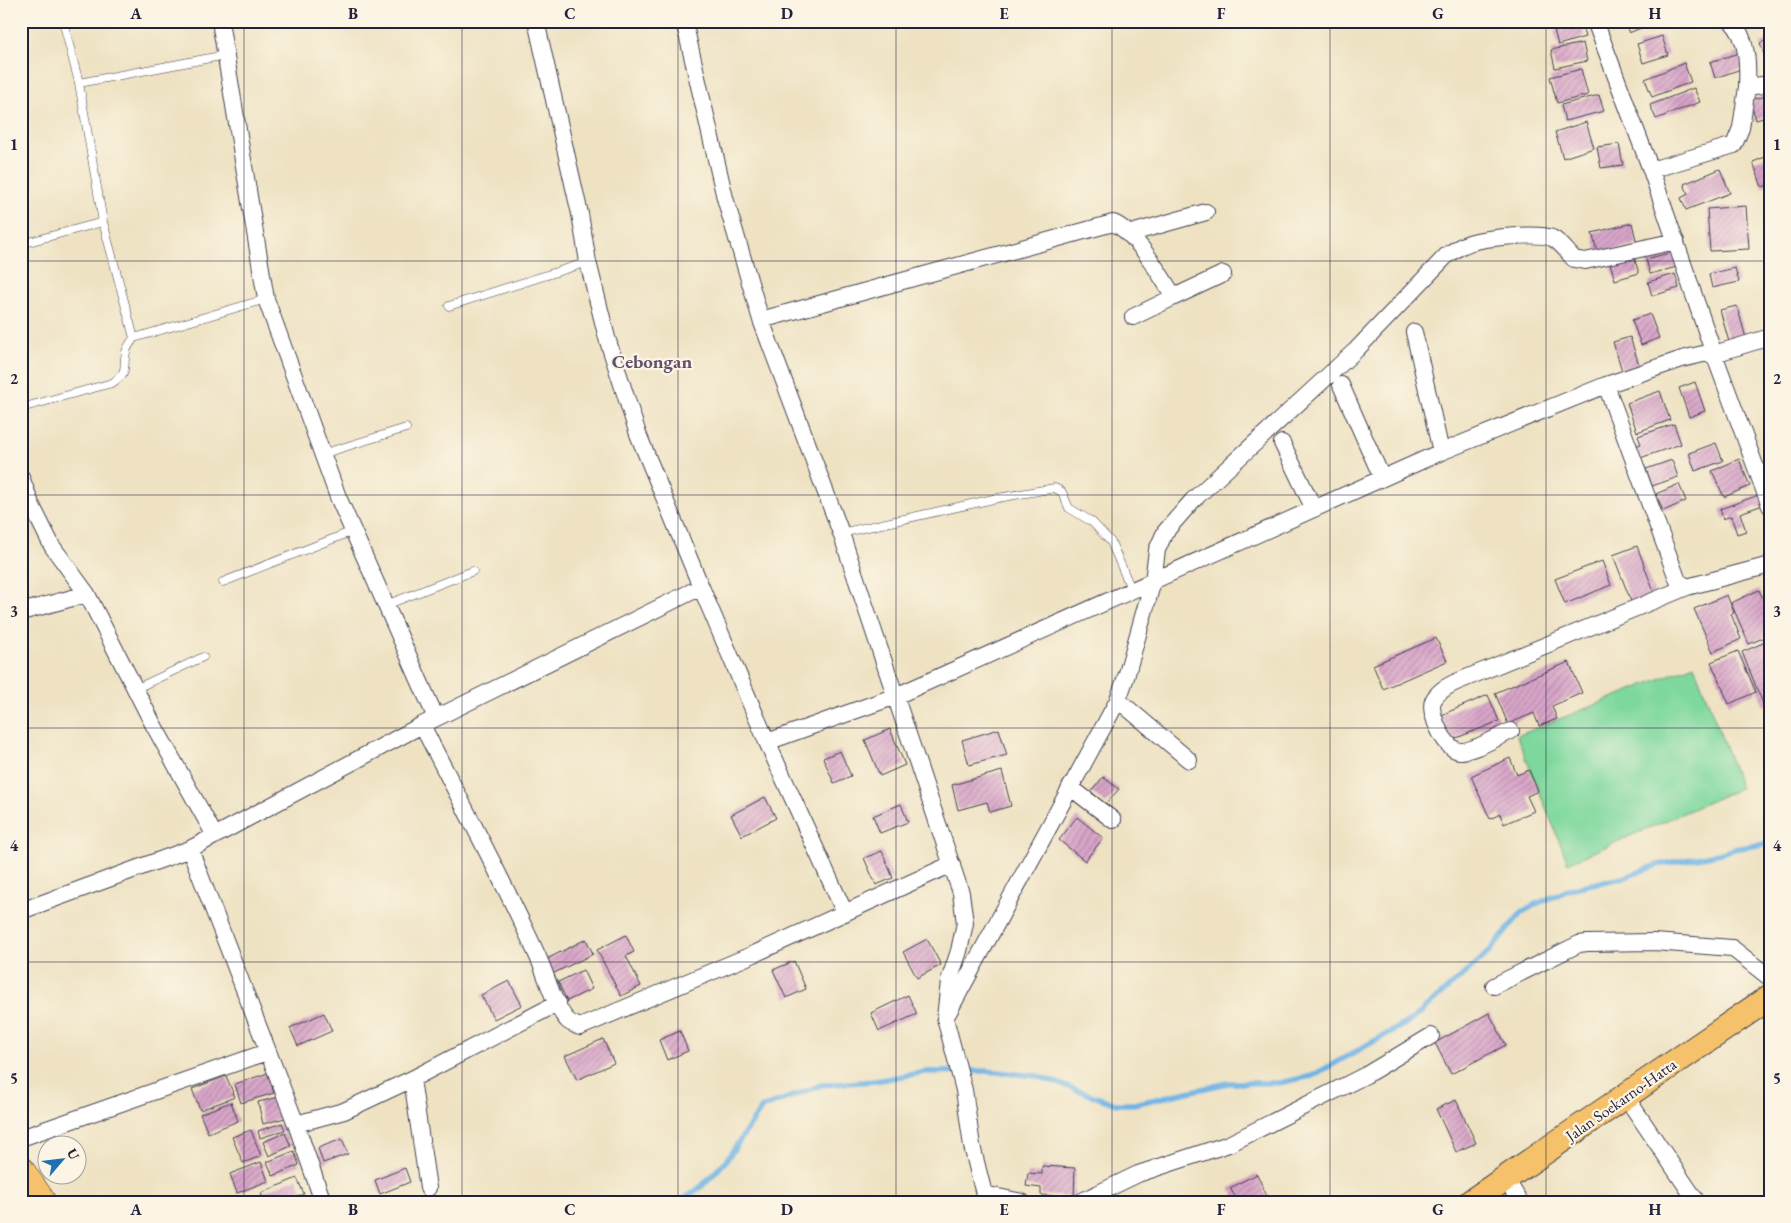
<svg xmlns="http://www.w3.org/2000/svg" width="1791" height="1223" viewBox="0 0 1791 1223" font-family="'EB Garamond',serif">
	<defs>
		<pattern id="building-hatch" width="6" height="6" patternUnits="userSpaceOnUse" patternTransform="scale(1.25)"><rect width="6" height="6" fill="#d9a6c9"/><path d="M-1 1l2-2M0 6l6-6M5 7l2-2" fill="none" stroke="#b087a4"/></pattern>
	</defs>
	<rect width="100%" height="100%" fill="#fcf5e5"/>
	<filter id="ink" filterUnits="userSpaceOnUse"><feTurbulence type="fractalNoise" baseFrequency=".02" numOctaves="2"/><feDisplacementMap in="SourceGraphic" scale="10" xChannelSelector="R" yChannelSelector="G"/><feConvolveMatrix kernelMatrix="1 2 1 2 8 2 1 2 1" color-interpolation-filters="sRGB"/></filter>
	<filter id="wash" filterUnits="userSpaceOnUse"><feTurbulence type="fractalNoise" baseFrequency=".0096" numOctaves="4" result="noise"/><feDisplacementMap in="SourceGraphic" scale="20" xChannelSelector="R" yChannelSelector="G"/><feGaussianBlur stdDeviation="1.12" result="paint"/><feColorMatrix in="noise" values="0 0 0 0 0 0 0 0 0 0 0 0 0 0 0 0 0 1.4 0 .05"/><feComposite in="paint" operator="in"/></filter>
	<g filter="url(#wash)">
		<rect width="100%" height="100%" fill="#eee2c2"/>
		<!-- pitch -->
		<path fill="#7ed89e" stroke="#507d6c" d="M1694,665L1741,788L1568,863L1517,736Z"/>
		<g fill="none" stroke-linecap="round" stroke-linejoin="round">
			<!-- stream -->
			<path stroke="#6fb3e5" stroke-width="5.5" d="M680,1202L702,1186L725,1162L762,1108L821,1085L875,1081L925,1072L987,1071L1037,1076L1116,1104H1134L1228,1083H1279L1312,1076L1412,1020L1489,952L1522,912L1536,904L1573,888L1626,877L1657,865L1718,854L1734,849L1770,843"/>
		</g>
		<g id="blocks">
			<!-- building -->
			<path fill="url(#building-hatch)" d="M1624,21H1657L1629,33Z
				M1581,23L1585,37L1558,45L1554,30Z
				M1662,36L1668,55L1643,63L1637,44Z
				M1770,39V58L1766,59L1760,43Z
				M1583,43L1587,61L1555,68L1551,50Z
				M1739,53L1744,68L1715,78L1710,62Z
				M1684,63L1691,82L1652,97L1645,79Z
				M1581,69L1588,95L1557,103L1550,77Z
				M1694,88L1700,102L1656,119L1650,105Z
				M1599,95L1604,111L1565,121L1561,105Z
				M1770,95V116L1756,120L1750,100Z
				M1586,122L1594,148L1563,158L1555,132Z
				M1619,144L1623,165L1601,168L1597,147Z
				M1770,155V184L1762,187L1753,162Z
				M1720,169L1730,193L1686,210L1681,198L1688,194L1684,184Z
				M1746,206L1749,249L1710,251L1707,209Z
				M1632,223L1637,244L1598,254L1592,233Z
				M1673,252L1677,267L1650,274L1646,259Z
				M1633,254L1639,273L1615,280L1609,260Z
				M1735,268L1739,282L1712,288L1709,274Z
				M1675,274L1679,288L1652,296L1648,282Z
				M1737,306L1746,338L1729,342L1720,310Z
				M1650,314L1659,338L1641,345L1632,320Z
				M1630,337L1640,368L1623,374L1613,342Z
				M1695,382L1705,411L1689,417L1679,388Z
				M1660,391L1670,420L1637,432L1627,403Z
				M1674,424L1681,444L1637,459L1633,447L1641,444L1638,436Z
				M1716,443L1723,461L1695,471L1689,453Z
				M1739,459L1750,486L1724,497L1712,471Z
				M1672,460L1678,477L1652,486L1646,469Z
				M1679,484L1686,501L1663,511L1656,494Z
				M1759,495L1763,505L1740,513L1746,531L1737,534L1731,516L1723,519L1720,509Z
				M1637,546L1655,595L1632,604L1613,555Z
				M1602,561L1611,585L1565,604L1555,579Z
				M1759,590L1770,614V635L1749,644L1731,603Z
				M1727,595L1734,613L1731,614L1741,639L1713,652L1694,609Z
				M1436,638L1447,661L1383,689L1373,665Z
				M1770,640V704L1764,706L1742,652Z
				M1738,651L1756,692L1729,704L1711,662Z
				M1569,662L1582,693L1552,706L1557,719L1539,726L1534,713L1508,724L1495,693Z
				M1488,695L1499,721L1449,741L1439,716Z
				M890,729L905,765L880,776L865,740Z
				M999,729L1007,755L969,765L962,740Z
				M840,751L851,776L834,783L823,758Z
				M1510,758L1517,775L1529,770L1538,791L1527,796L1534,811L1504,824L1500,814L1490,819L1471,776Z
				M1002,771L1011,806L990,812L987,802L958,810L952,785Z
				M1103,777L1119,789L1106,804L1091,792Z
				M765,797L776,818L742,836L731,815Z
				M901,804L908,822L880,833L873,816Z
				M1077,817L1103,838L1085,861L1059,840Z
				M882,851L893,878L876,885L864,858Z
				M626,935L634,952L626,956L641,986L621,996L597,950Z
				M586,939L593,954L552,974L545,960Z
				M927,939L941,965L917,978L903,952Z
				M794,961L806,989L786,998L773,970Z
				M583,970L592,989L567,1001L558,982Z
				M509,981L522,1005L494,1019L481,995Z
				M908,995L917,1014L879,1031L871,1013Z
				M324,1013L332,1031L298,1046L290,1028Z
				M1489,1013L1506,1045L1451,1074L1435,1043Z
				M680,1031L688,1051L667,1060L659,1040Z
				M603,1039L614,1063L577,1080L565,1056Z
				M268,1073L274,1093L241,1103L235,1084Z
				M226,1076L235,1097L200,1110L192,1089Z
				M280,1097L285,1118L263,1124L258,1102Z
				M1456,1100L1476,1143L1456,1152L1436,1109Z
				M231,1102L238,1121L208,1133L200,1114Z
				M282,1123L285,1130L260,1138L258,1131Z
				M251,1130L261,1156L243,1163L232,1137Z
				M285,1133L291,1146L269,1156L263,1142Z
				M342,1139L348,1154L323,1163L318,1148Z
				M294,1151L299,1165L273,1176L267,1162Z
				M261,1162L268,1181L237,1193L230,1174Z
				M1042,1166L1075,1168L1074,1197L1041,1195V1188L1026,1186L1028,1173L1042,1174Z
				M405,1168L410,1182L380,1194L375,1180Z
				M1257,1174L1269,1201L1238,1202L1230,1188Z
				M297,1178L304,1194L286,1202H264L261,1193Z"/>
		</g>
	</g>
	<g filter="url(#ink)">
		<use href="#blocks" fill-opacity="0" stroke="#413f4f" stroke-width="1"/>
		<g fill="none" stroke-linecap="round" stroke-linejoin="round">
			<defs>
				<path id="lane" d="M63,21L79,83L226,55
					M79,83L103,222L134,338
					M21,244L103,222
					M449,306L588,262
					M21,408L112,383C130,371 122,369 126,352C127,347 131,342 134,338L266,299
					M322,454L406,428
					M841,533L998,498L1055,488L1062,492L1069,508L1092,522L1111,542L1132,591
					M223,582L353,531
					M386,605L473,571
					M135,689L203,657"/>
				<path id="street" d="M220,21L266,299L338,497L436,718
					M536,21L580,214L588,262L607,338L638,434L701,587
					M684,21L725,198L761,320L841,533L961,893L965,923L959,951L949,981L945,1018L964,1090L972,1146L986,1202
					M1595,21L1651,170L1714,354L1770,506
					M1731,21C1748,37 1748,65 1747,87
					M1651,170L1734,145L1741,128L1747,87L1770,84
					M1128,234L1206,212
					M1133,317L1174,297
					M761,320L1113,223C1136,232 1161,276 1174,297L1223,274
					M1414,332L1441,452
					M1341,385L1382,478
					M1606,385L1678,581L1687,587L1770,565
					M1282,443L1314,509
					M21,477L31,504L52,546L87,594L153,724L215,836
					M21,612L87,594
					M1118,700L1189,760
					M422,725C461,802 503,879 538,957C547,976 553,1004 567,1020C571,1024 575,1025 580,1027L754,954L952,864
					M1511,731C1499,736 1473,752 1460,751C1445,750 1428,713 1433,701C1437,692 1446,687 1454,683L1687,587
					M767,742L845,913
					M1070,787L1113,820
					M190,849L296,1124L344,1111L412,1079L558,1003
					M21,911L190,849L422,725L701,587L767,742L896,696L1441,452L1606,385L1682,359L1703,354H1714L1770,337
					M1494,986L1579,944L1587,943L1654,942L1732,948L1770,978
					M948,1013L1118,700L1126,677L1153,581L1157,550L1165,532L1193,500L1356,350L1447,255C1453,252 1458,247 1464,245C1478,238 1537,232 1552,238C1561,242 1567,252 1574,259L1585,261L1676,241
					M412,1079L428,1188
					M1626,1097L1697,1202
					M296,1124L323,1202
					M21,1138L267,1052
					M1506,1179L1520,1202
					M984,1194L1022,1202
					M1080,1202L1138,1174L1229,1144L1366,1075L1431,1036"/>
				<path id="primary" d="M1471,1202L1770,997"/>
				<path id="highway" d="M21,1171L42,1202"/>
			</defs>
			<!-- lane casing -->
			<use href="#lane" stroke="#413f4f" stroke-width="9"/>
			<!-- street casing -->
			<use href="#street" stroke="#413f4f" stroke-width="18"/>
			<!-- primary casing -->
			<use href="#primary" stroke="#413f4f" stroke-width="27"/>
			<!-- highway casing -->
			<use href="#highway" stroke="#413f4f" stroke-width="29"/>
			<!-- lane -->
			<use href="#lane" stroke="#fff" stroke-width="8"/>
			<!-- street -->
			<use href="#street" stroke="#fff" stroke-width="16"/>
			<!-- primary -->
			<use href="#primary" stroke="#f5c16b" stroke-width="25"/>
			<!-- highway -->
			<use href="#highway" stroke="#f5c16b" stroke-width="28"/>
		</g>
	</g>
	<!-- grid -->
	<path fill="none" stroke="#22223b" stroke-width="1" stroke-opacity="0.55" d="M244,21V1202M462,21V1202M678,21V1202M896,21V1202M1112,21V1202M1330,21V1202M1546,21V1202M21,261H1770M21,495H1770M21,728H1770M21,962H1770"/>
	<g text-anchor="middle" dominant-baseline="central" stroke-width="4.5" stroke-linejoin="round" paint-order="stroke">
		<!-- street labels -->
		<g font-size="16" fill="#22223b" stroke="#fcf5e5">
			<text transform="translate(1621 1100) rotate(-35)">Jalan Soekarno-Hatta</text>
		</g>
		<!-- quarter labels -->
		<g font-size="19" font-weight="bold" fill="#62506d" stroke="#fcf5e5">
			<text x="652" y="361">Cebongan</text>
		</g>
	</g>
	<!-- margin -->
	<rect width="1791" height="1223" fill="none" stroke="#fcf5e5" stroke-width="55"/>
	<!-- north arrow -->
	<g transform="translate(62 1160) rotate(62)"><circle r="24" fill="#fcf5e5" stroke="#a5a1a1"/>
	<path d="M0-4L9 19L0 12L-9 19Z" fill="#1f6fb2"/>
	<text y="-8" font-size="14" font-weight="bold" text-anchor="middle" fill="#22223b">U</text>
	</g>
	<rect x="28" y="28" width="1736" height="1168" fill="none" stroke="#22223b" stroke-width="2"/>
	<g font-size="16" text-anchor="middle" font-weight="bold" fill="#22223b">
		<text x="136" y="19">A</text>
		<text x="353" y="19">B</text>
		<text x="570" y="19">C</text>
		<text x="787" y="19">D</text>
		<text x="1004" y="19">E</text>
		<text x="1221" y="19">F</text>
		<text x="1438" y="19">G</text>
		<text x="1655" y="19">H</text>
		<text x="14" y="150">1</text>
		<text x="1777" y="150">1</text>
		<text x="14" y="384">2</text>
		<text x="1777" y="384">2</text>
		<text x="14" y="617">3</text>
		<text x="1777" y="617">3</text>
		<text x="14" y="851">4</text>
		<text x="1777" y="851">4</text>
		<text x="14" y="1084">5</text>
		<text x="1777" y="1084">5</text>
		<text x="136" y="1215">A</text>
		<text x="353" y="1215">B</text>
		<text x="570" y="1215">C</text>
		<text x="787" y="1215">D</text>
		<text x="1004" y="1215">E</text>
		<text x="1221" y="1215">F</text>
		<text x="1438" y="1215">G</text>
		<text x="1655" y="1215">H</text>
	</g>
</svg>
